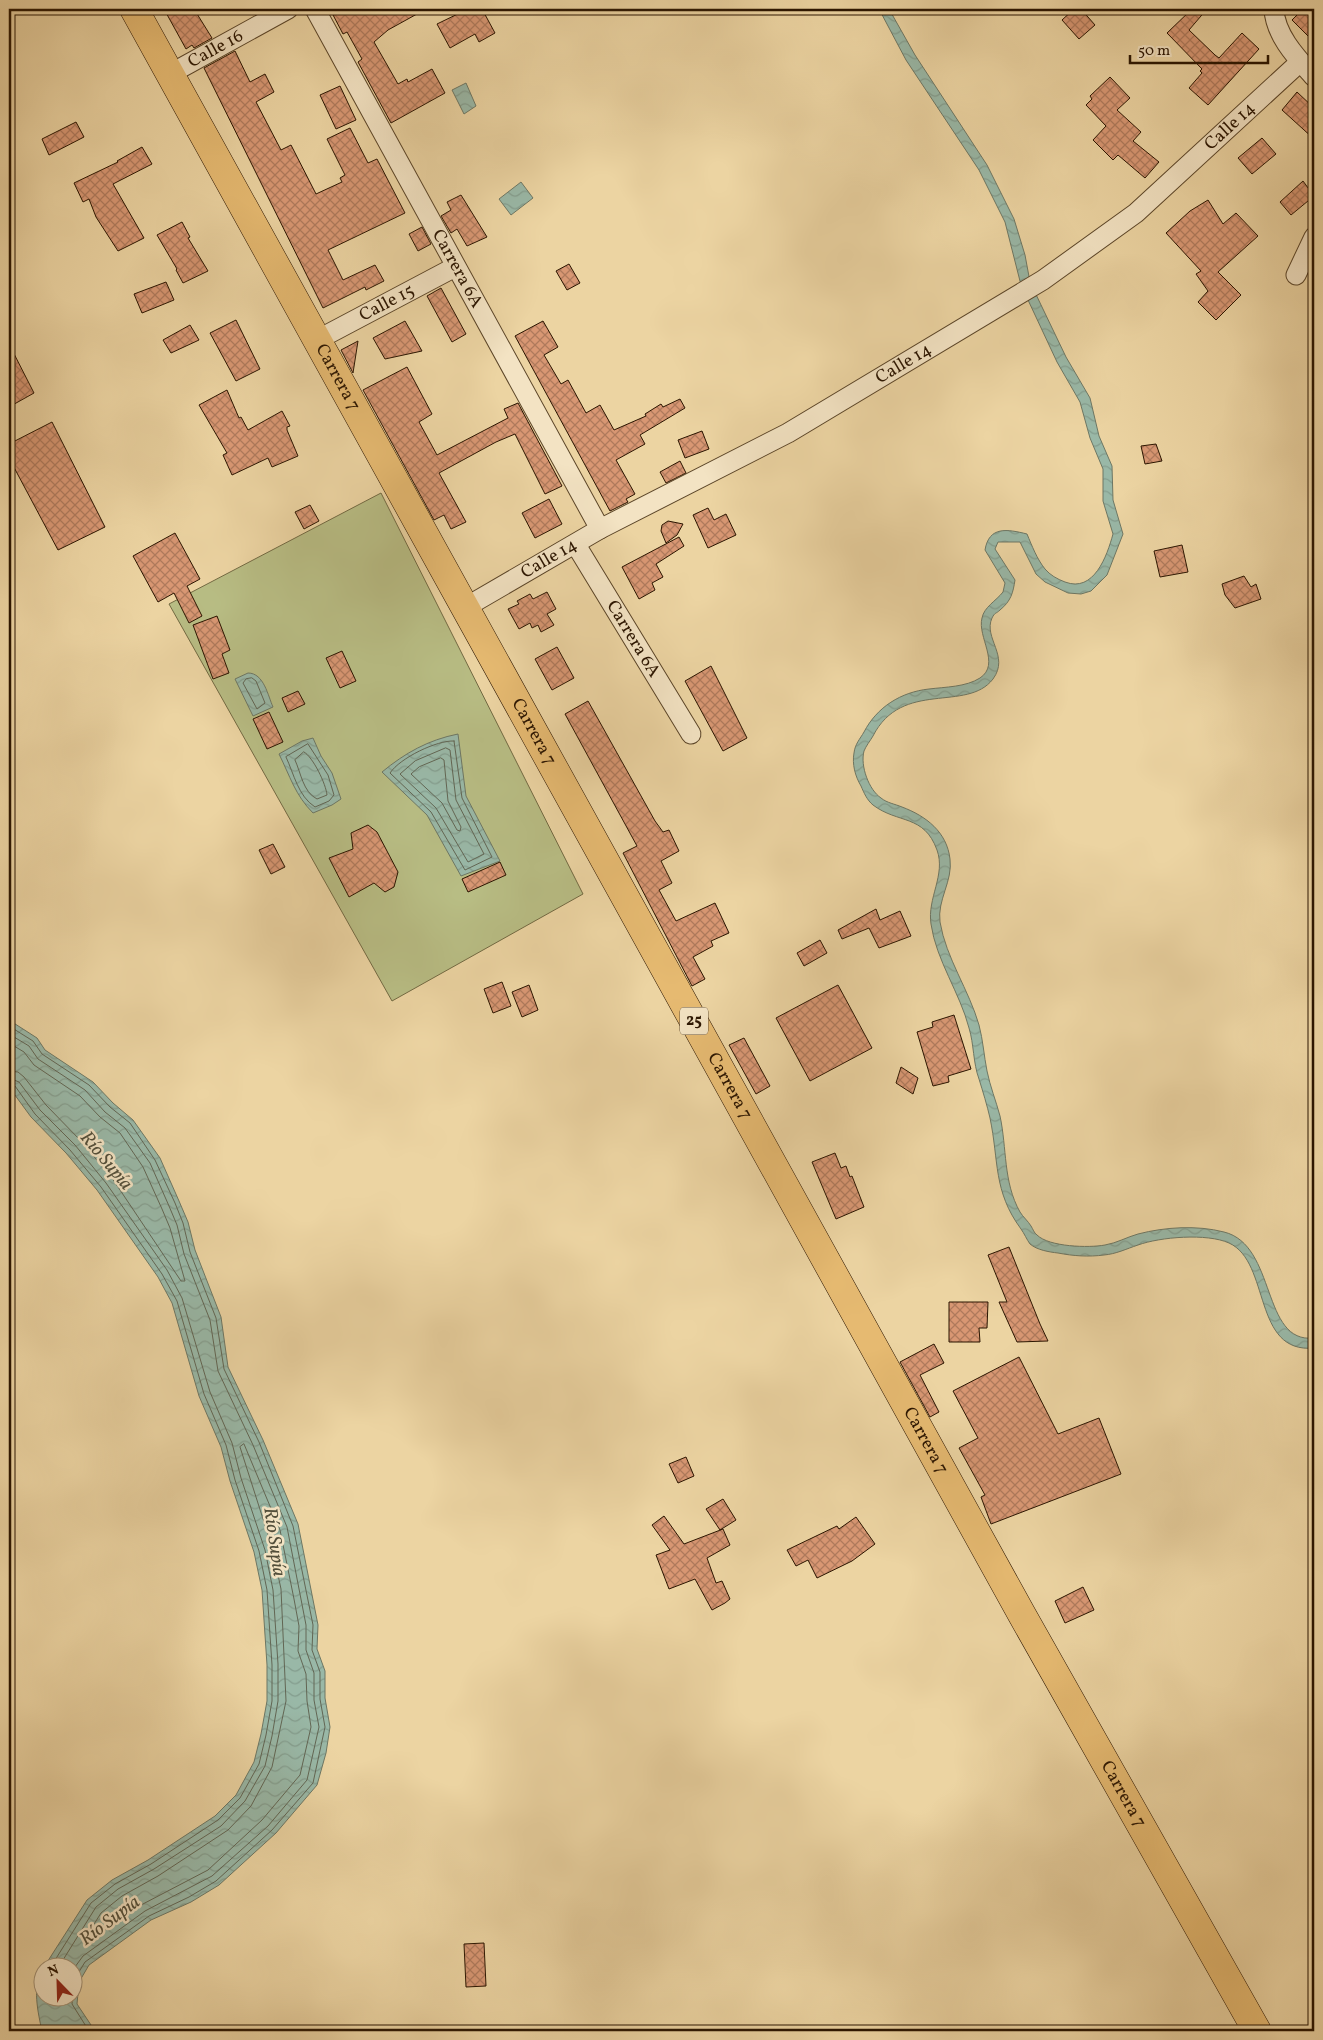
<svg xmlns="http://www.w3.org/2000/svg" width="1323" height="2040" viewBox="0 0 1323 2040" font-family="Vollkorn,serif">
	<defs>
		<pattern id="water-waves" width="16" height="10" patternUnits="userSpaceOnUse" patternTransform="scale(1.25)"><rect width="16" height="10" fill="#99b8a7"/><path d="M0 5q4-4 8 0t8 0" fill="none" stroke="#849d8e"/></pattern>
		<pattern id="building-cross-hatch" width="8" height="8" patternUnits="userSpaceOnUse" patternTransform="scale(1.25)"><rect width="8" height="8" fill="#d89773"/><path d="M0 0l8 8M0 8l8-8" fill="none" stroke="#af7a5c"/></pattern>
	</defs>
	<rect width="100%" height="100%" fill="#ecd4a2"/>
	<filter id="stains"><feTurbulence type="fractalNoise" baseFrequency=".004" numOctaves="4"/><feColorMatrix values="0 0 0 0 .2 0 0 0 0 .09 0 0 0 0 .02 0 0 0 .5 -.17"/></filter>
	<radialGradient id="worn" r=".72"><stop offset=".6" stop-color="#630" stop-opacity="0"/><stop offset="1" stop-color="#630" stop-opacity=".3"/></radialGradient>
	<!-- green -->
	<path fill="#b8bd84" stroke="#726942" d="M381,493L583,894L392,1001L169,604Z"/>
	<!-- water -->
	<path fill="url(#water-waves)" stroke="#6d7764" d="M879,9H889L915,55L987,165L1014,219L1025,255L1030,282L1066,357L1090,398L1099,436L1112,466L1113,500L1123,534L1107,575L1091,591L1081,594L1068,593L1045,582L1036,574L1020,542H998L995,549L1015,580C1013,593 1011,601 1000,610C996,614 995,612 992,618C983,638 1010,656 993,679C967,713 902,679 873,736C870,741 866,746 864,751C860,766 869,790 881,798C887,803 895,804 902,807C926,816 947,832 950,859C953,881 937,900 940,922C946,958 969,990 979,1025C983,1040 984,1056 987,1071C990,1086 996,1101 1000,1116C1007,1148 1003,1182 1020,1212C1023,1217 1028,1221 1031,1226C1033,1229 1034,1233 1037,1235C1049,1247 1089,1248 1105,1245C1117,1243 1127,1237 1138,1234C1165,1227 1197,1225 1224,1232C1277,1245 1261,1344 1314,1338V1348C1252,1354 1271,1262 1229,1243C1207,1233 1160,1237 1138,1245C1126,1249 1116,1254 1104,1255C1089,1257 1073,1256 1058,1253C1049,1252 1037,1250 1030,1244C1027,1240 1024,1233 1021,1229C993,1191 999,1161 990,1118C987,1105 983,1092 979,1079C973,1063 974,1044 969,1028C960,993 936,960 931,924C927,898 946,875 937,850C924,814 898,824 873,805C867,800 864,793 861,786C855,776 852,764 854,753C855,744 860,739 864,732C877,707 901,692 929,689C945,687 966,687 980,678C1001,664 977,637 982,618C984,607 996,601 1003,592L1005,583L985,550C989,526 1007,529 1027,534C1032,546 1037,559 1045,569C1050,575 1057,579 1065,582C1094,593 1107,556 1113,534L1103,501V469L1090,438L1080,402L1057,362L1021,285L1005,222L979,170L906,60Z
		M466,83L476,106L464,114L452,90Z
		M521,182L533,198L511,215L499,199Z
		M248,673C264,673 268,696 273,707L253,716L235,679Z
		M458,734L466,796L500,861L461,876L427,815L382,772C405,753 428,740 458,734Z
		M313,738L321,756L332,773L341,799L332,805L313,813C295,795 290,776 279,754L302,741Z
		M9,1020L37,1038L45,1050L93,1082L113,1103L133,1120L160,1158L179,1201L188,1222L195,1250L221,1317L228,1367L263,1440L298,1524L318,1625L317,1649L325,1671V1698L330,1727L326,1753L317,1785L276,1833L219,1885L191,1902L151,1920L89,1965L79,1982L77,2004L95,2031H42C38,2013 32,1986 42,1970V1998H72V1968L44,1967L87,1900L112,1880L148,1860L215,1816L236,1795L254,1762L261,1734L267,1701V1665L262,1590L254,1552L230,1481L221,1447L199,1396L172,1303L158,1277L97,1190L66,1153L31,1117L9,1087Z"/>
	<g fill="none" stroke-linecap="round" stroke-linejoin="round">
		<!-- shore -->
		<path stroke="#626654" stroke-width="1" d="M252,678L256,681L265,703L257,709L243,683L246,679Z
			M454,741L462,798L492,857L465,870L431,812L390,773C400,758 437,740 454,741Z
			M308,744L328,775L334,795L329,801L315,807C298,796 294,774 286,757Z
			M446,748L450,750L456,800L484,854L468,862L436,808L400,774L415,761Z
			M304,752C313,757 326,784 327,795L317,799C303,792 301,773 295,760Z
			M441,758L444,760L448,801L461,827L460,831L457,830L442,803L411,774L419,767Z
			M9,1026L33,1041L42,1054L89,1085L110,1107L130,1123L155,1160L175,1203L183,1223L190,1252L216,1318L224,1369L259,1442L293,1526L313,1625L312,1650L320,1672V1699L325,1727L313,1783L272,1830L216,1881L189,1897L149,1916L85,1962L74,1980L72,2004L89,2031
			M9,1034L29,1046L38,1059L85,1090L105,1112L125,1128L150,1163L169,1206L177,1225L184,1254L210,1320L218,1371L253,1445L287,1527L306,1625V1650L314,1673V1700L319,1727L307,1780L268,1826L212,1876L145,1911L83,1956L72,1971
			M9,1043L24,1052L34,1065L80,1096L100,1117L120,1133L143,1167L162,1209L170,1228L185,1281H181L112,1178L80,1140L46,1105L24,1077L18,1072L9,1071
			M9,1078L19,1082L40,1110L75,1145L106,1183L167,1270L182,1298L210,1392L232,1443L241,1478L265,1550L273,1590L278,1664V1701L272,1736L265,1766L245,1801L221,1826L154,1869L118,1889L96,1907L58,1968
			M9,1084L15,1086L35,1114L70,1150L101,1187L162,1274L177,1301L204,1394L226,1445L235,1480L259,1551L267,1590L272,1665V1701L266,1735L259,1764L240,1798L218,1820L151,1864L115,1884L91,1903L50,1968
			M244,1444L280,1530L294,1599L299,1626L298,1651L306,1674L307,1701L311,1727L300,1775L262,1820L208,1870L141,1905L85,1944L84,1940L101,1913L122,1896L158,1876L228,1830L251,1806L272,1767L286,1701L281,1589L272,1547L240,1447Z"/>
	</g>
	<!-- building -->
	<path fill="url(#building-cross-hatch)" stroke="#2b1500" d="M164,9H194L212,38L194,48L192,45L186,49Z
		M339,9H426L388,30L374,42L398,84L407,79L408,82L432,69L445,93L391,123L358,62L362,59L347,32L343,34L332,13Z
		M468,9H482L495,33L479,42L475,34L450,48L437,24Z
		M1074,9H1081L1095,25L1079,39L1062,20Z
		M1192,9H1207L1189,30L1215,55L1219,58L1242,33L1259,49L1208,105L1189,88L1202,73L1200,71L1202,69L1167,33Z
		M1303,9H1309L1314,14V42L1292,20Z
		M235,51L250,82L265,74L274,92L256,102L281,150L291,145L316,194L342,182L340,178L345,175L327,139L350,128L368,163L377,159L405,213L328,250L343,280L375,265L384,281L366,290L365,287L323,308L204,68Z
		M1110,77L1130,98L1117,110L1141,132L1133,141L1159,162L1145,178L1118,155L1113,160L1093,140L1106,126L1086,105L1092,99L1090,96Z
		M340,86L356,120L336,129L320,95Z
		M1297,92L1314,108V139L1282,110Z
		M76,122L84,137L49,155L42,139Z
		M1262,138L1276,154L1252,174L1238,158Z
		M142,147L152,164L113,184L144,238L118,251L96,217L89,199L83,202L74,183L118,162L117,161Z
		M1303,181L1314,196L1291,215L1280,202Z
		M461,195L487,237L467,246L457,229L451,233L441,216L451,210L447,202Z
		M1208,200L1223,224L1236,213L1258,236L1218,272L1241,295L1216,320L1198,302L1208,291L1196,274L1201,271L1166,233L1190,211Z
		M182,222L190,237L188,238L208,271L183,283L176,270L177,269L157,235Z
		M422,227L431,244L418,251L409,234Z
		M569,264L580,283L567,290L556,271Z
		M166,282L174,300L142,313L134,294Z
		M441,288L466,334L452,342L427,296Z
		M236,320L260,369L236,381L210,333Z
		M405,321L422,351L385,359L373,338Z
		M543,321L558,347L544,355L561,384L568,380L586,413L600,405L614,430L646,416L645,414L661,404L663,407L680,399L685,408L640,435L645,444L616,460L635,494L626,499L628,502L610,511L515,336Z
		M190,325L199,340L171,353L163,340Z
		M358,341L353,373L341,350Z
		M9,344L34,393L9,407Z
		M407,367L432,414L419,422L437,455L508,418L504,409L518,403L562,486L545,494L515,434L496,442L439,473L466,522L451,529L444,515L434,520L363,390Z
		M227,390L239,418L241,417L248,430L282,411L290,426L287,427V430L298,456L272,467L268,458L232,475L223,455L227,453L199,405Z
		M52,422L105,527L58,550L9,458V444Z
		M702,431L709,449L685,458L678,440Z
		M1156,444L1162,461L1145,464L1141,446Z
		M680,461L686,473L666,483L660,472Z
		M549,499L562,524L535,538L522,513Z
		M310,505L319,521L304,529L295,512Z
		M708,508L714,520L726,514L736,535L708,548L693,515Z
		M668,521L683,524L677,535L666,543L661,531L662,525Z
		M175,533L200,579L187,586L202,616L189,623L174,593L158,602L133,556Z
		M679,537L684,546L656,564L663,577L652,583L655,590L639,599L622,567Z
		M1182,545L1188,572L1160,577L1154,551Z
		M1244,576L1251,587L1256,584L1261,599L1235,608L1225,595L1222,584Z
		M547,592L556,609L547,614L554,625L541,632L538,625L532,628L530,623L519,629L508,609L519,604L517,601L530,594L533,599Z
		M217,616L230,650L222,654L229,673L213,679L193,625Z
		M557,647L574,678L552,690L535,659Z
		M342,651L356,681L340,688L326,658Z
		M711,666L747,738L723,751L685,681Z
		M298,691L305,704L288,712L282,698Z
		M588,701L655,821L663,832L669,830L679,851L661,861L672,883L659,890L676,921L715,903L729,933L711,941L713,946L693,957L705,979L692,986L623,853L637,846L565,714Z
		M269,712L283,742L267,749L253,719Z
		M368,825L377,832L398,872L394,887L385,892L374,883L349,897L329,858L353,849L351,833Z
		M273,844L285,867L271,874L259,850Z
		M500,862L506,875L468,892L462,879Z
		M876,909L880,920L900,911L911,936L879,948L869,928L842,939L838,930Z
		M820,940L827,953L804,966L797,953Z
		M502,982L511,1006L493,1013L484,989Z
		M529,985L538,1010L522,1017L512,992Z
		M838,985L872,1048L810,1081L776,1018Z
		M954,1015L971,1069L948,1076L949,1082L933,1086L917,1032L933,1027L932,1022Z
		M744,1038L770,1086L756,1094L729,1045Z
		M901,1067L918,1078L913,1094L896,1083Z
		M835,1153L841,1168L846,1166L850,1177L852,1176L864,1207L836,1219L812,1162Z
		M1009,1247L1040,1324L1048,1341L1017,1342L999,1302H1007L988,1255Z
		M949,1302H988L987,1328H979L980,1342H949Z
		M934,1344L944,1363L920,1375L939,1412L930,1417L900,1362Z
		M1019,1357L1058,1434L1099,1418L1121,1474L991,1524L981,1497L985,1495L959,1448L978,1438L953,1391Z
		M686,1457L694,1476L678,1483L669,1464Z
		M723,1499L736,1520L720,1530L706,1509Z
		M664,1516L684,1544L723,1529L730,1545L707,1558L716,1583L722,1581L730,1599L725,1603L712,1610L695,1579L669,1589L656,1555L670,1550L652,1525Z
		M856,1517L875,1544L852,1561L817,1578L808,1560L796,1566L787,1550L837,1526L839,1529Z
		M1083,1587L1094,1610L1065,1623L1055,1601Z
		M484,1943L486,1986L466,1987L464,1944Z"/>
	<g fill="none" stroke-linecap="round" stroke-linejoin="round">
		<defs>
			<g id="street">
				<path id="s1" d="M315,9L600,529"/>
				<path d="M1274,9C1275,35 1297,58 1314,77"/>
				<path id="s2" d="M170,74L288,9"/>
				<path d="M1296,275L1314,237"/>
				<path id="s3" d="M317,340L455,267"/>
				<path id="s4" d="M576,545L691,734"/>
				<path id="s5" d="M466,607L600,529L788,433L1043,280L1136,213L1300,62"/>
			</g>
			<g id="primary">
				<path id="s6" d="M134,9L1021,1613L1257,2031"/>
			</g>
		</defs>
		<!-- street casing -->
		<use href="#street" stroke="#5b4528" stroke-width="21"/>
		<!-- primary casing -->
		<use href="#primary" stroke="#2b1500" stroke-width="29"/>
		<!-- street -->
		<use href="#street" stroke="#f3e3c3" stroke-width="19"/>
		<!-- primary -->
		<use href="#primary" stroke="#e6ba71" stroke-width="28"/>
	</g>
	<g text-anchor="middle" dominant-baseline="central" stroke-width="5" stroke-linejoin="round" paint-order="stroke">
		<!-- shield labels -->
		<rect fill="#f3e3c3" stroke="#67533a" stroke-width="1" x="680" y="1007.5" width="28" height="27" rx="4"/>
		<g font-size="16" font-weight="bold" fill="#2b1500">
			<text x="694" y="1021">25</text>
		</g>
		<!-- street labels -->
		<g font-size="18" fill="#2b1500" stroke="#f3e3c3">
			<text stroke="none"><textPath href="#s2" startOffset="52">Calle 16</textPath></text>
			<text stroke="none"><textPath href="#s5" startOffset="906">Calle 14</textPath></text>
			<text stroke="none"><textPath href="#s1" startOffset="296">Carrera 6A</textPath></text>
			<text stroke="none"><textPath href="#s3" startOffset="79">Calle 15</textPath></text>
			<text stroke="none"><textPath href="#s5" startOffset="501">Calle 14</textPath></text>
			<text stroke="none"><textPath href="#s6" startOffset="421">Carrera 7</textPath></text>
			<text stroke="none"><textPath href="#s5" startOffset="96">Calle 14</textPath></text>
			<text stroke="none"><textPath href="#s4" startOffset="110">Carrera 6A</textPath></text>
			<text stroke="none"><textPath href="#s6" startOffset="826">Carrera 7</textPath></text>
			<text stroke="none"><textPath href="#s6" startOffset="1231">Carrera 7</textPath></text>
			<text stroke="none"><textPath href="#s6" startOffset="1636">Carrera 7</textPath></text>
			<text stroke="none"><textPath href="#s6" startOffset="2041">Carrera 7</textPath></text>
		</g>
		<!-- water labels -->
		<g font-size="19" font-style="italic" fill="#524e3a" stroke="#f3e3c3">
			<text transform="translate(106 1161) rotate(50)">Río Supía</text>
			<text transform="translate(274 1542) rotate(82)">Río Supía</text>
			<text transform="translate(110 1921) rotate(-37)">Río Supía</text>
		</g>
	</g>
	<!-- margin -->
	<rect width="1323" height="2040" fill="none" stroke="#ecd4a2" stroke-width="30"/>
	<rect x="10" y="10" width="1303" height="2020" fill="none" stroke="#2b1500" stroke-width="2.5"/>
	<rect x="15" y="15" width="1293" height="2010" fill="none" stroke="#2b1500"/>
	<!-- north arrow -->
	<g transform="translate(58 1982) rotate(337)"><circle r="24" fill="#f3e3c3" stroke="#a39175"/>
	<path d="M0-4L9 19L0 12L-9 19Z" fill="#8f2418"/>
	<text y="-8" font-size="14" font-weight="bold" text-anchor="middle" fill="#2b1500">N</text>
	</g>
	<!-- scale -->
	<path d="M1130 55v8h138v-8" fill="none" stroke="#2b1500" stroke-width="2.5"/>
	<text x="1138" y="55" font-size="15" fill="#2b1500" stroke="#f3e3c3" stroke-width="4" paint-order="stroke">50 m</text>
	<rect width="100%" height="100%" filter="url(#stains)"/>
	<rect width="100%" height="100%" fill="url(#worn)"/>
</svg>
